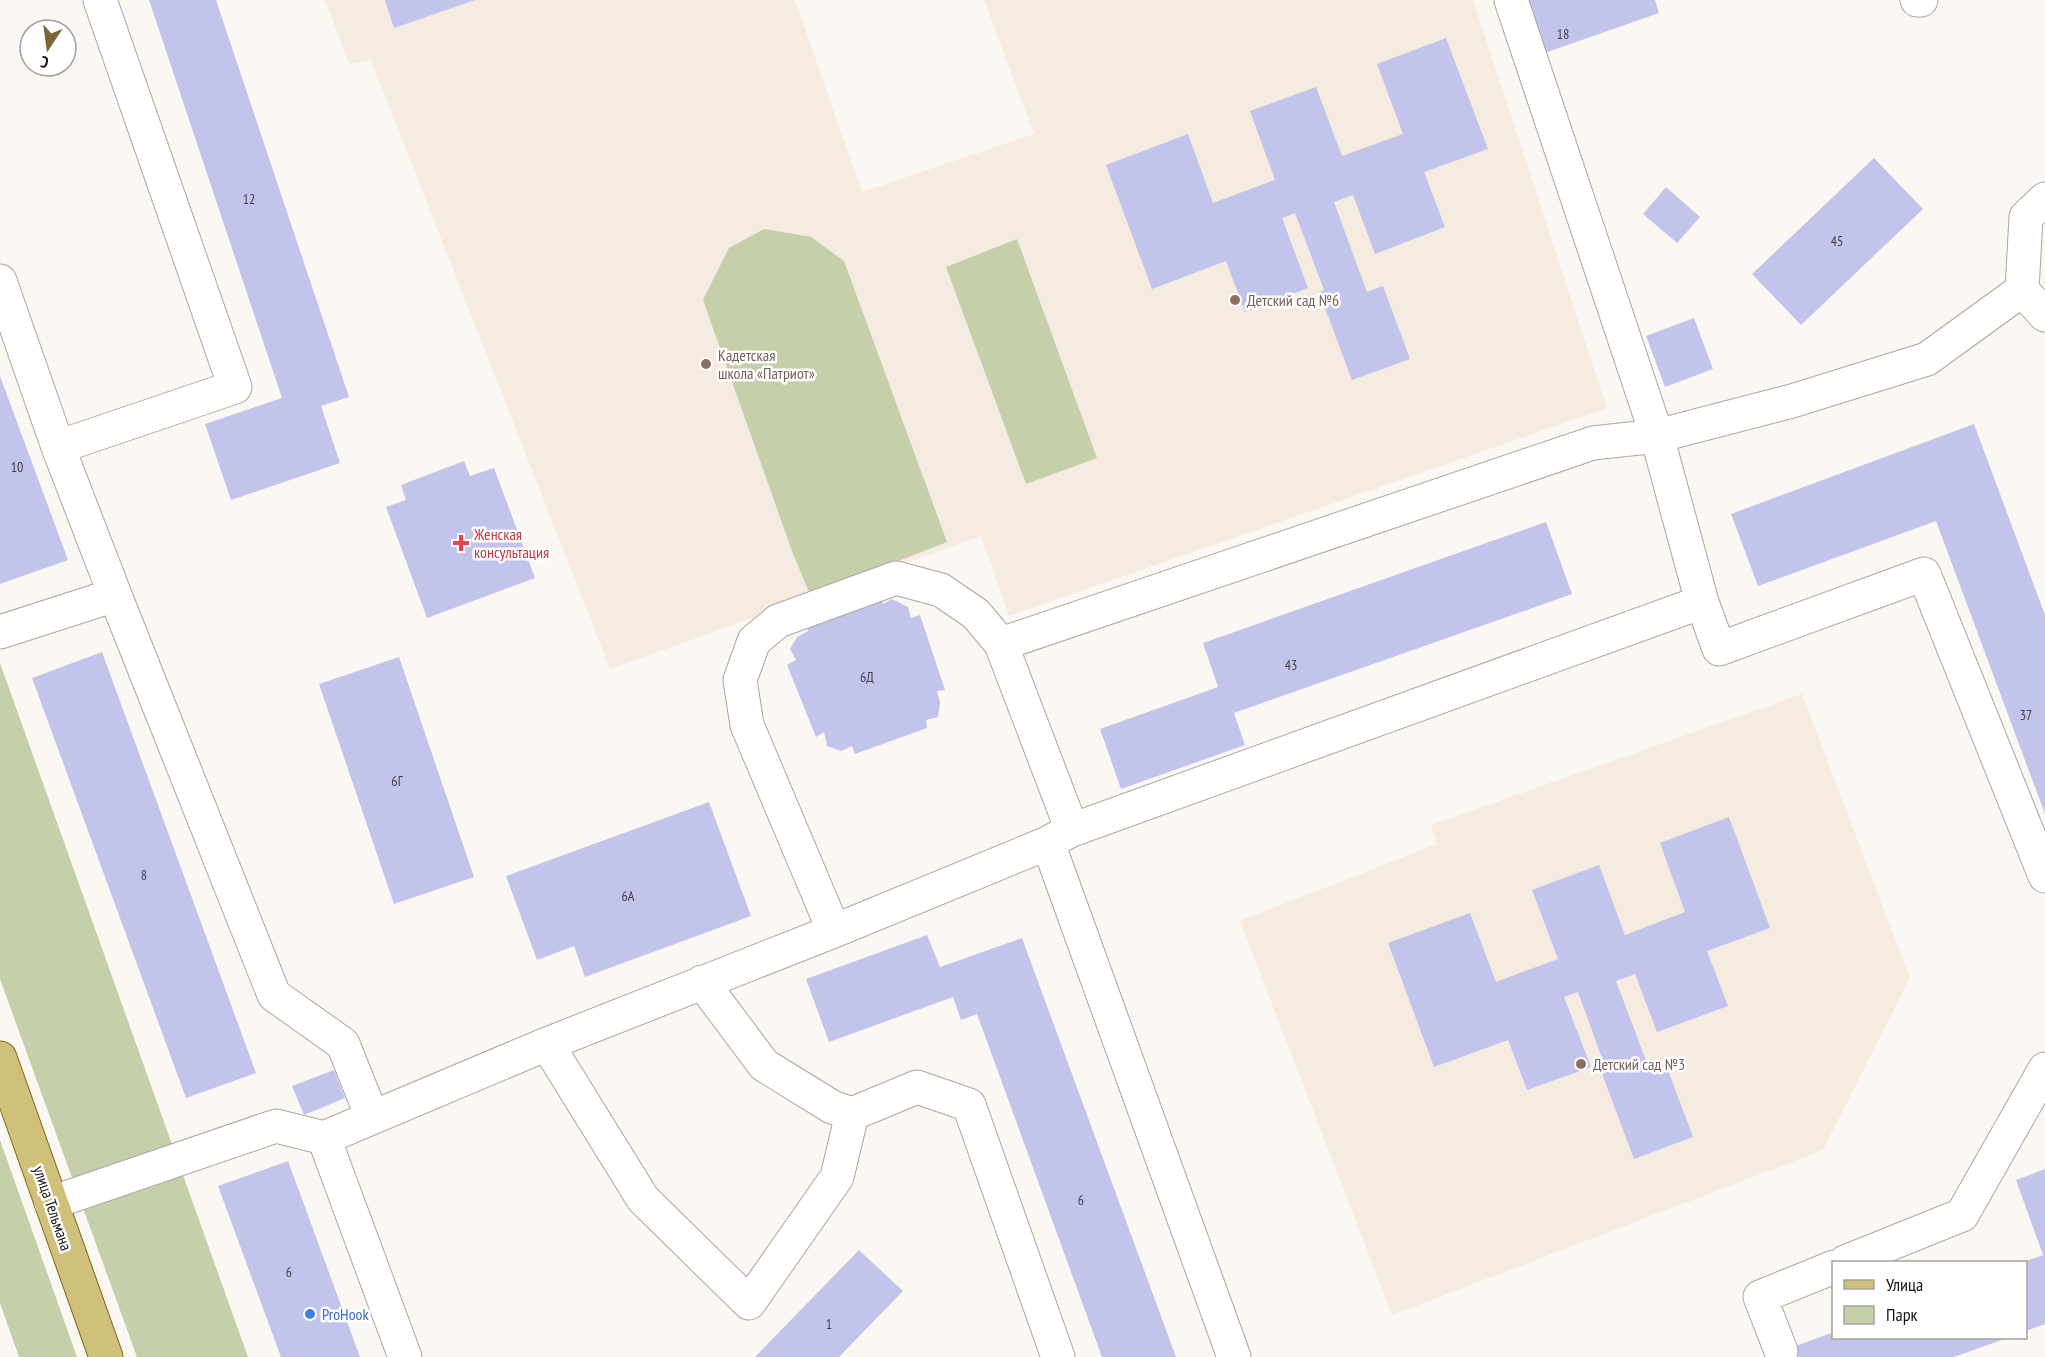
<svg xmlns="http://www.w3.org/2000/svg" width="2045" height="1357" viewBox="0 0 2045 1357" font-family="'PT Sans Narrow',sans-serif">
	<rect width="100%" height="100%" fill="#fbf7f2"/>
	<!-- built -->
	<path fill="#f5ebe1" d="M325,0H795L862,192L1034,134L984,0H1473L1607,408L1009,616L981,536L610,669L371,60L349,64Z
		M1802,694L1910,978L1823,1150L1392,1315L1240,921L1437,844L1431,825Z"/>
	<!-- green -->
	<path fill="#c5d0ab" d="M764,229L811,237L844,261L947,542L878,569L809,592L792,551L703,300L729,248Z
		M1017,239L1097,458L1026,484L946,267Z
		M0,663L248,1357H137L0,979Z
		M0,1140L77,1357H19L0,1303Z"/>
	<!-- building -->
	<path fill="#c3c4ec" d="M149,0H216L349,397L321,406L340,463L231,500L205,424L282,398Z
		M385,0H475L394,28Z
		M1516,0H1655L1659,13L1536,56Z
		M1446,38L1488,149L1424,172L1445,227L1375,254L1353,195L1334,202L1367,292L1383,286L1410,359L1352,380L1319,292L1324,290L1295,213L1282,218L1308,288L1245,312L1226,261L1152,289L1106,165L1188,134L1213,203L1275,180L1250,111L1316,87L1342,156L1403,134L1377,64Z
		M1874,158L1923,209L1801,325L1752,274Z
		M1666,187L1700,217L1677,243L1643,214Z
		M1694,318L1713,369L1665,387L1646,336Z
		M0,376L68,560L0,584Z
		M1974,424L2045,615V814L1936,521L1758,586L1731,514Z
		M464,461L470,476L494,468L535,578L427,618L386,507L406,500L401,485Z
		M1546,522L1572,594L1234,713L1245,745L1121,789L1100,729L1218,687L1203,643Z
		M881,596L883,604L892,599L908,607L911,618L920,615L945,690L937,691L940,702L938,717L926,720L927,728L855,754L852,746L841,751L827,746L824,732L816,737L787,665L796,660L790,649L797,637L808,631L807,625Z
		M102,652L256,1073L186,1098L32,678Z
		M399,657L474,877L394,904L319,684Z
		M709,802L751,916L585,977L574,946L537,960L506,876Z
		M1729,817L1770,928L1707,951L1728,1006L1657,1032L1635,974L1616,981L1650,1071L1666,1065L1693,1137L1634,1159L1601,1071L1606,1069L1578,992L1564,997L1591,1067L1527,1090L1508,1040L1434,1067L1388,943L1470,913L1496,982L1558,959L1532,890L1599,865L1625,935L1685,912L1660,843Z
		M927,935L940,967L1022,938L1176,1357H1102L977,1014L961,1020L953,997L829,1042L806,979Z
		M334,1070L345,1098L304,1115L292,1086Z
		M288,1161L360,1357H281L218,1186Z
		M2045,1169V1324L2026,1331V1261L2043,1255L2016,1180Z
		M859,1250L903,1291L839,1357H755Z
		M1834,1332V1338H2007L1954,1357H1766Z"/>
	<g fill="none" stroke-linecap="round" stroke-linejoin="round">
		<defs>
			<path id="minor" d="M1917,0H1921
				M2045,199L2026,217L2022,290L2045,315
				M0,281L58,447L115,595L0,632
				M58,447L235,387L100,0
				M115,595L274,995L343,1044L372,1117
				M1702,602L1719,649L1924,574L2045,876
				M1072,830L1001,644L1593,443L1657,436L1511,0
				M1051,841L1072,830L1702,602L1657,436L1792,401L1927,359L2022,290
				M834,931L747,725L740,680L754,641L778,621L896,578L941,590L976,614L1001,644
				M702,982L764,1065L832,1107L852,1114
				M547,1044L643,1199L749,1303L837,1177L852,1114L917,1087L969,1105L1058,1357
				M324,1138L405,1357
				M51,1203L276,1126L324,1138L547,1044L834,931L1048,843L1234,1357
				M1845,1262L1962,1215L2045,1069
				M1781,1351L1760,1297L1834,1267"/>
			<path id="major" d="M0,1058L106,1357"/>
		</defs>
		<!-- minor casing -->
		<use href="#minor" stroke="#aba7a3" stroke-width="35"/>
		<!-- major casing -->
		<use href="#major" stroke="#7b6a1d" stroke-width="35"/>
		<!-- minor -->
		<use href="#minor" stroke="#fff" stroke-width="33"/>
		<!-- major -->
		<use href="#major" stroke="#d0c17a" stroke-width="33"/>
	</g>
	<!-- markers -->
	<g fill="#8d6e63" stroke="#fff" stroke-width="2">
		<circle cx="1235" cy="300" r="6"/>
		<circle cx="706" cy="364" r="6"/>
		<circle cx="1581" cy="1064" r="6"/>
	</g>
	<path fill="#e0444e" stroke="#fff" stroke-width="2" d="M458 534h6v6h6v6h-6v6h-6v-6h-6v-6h6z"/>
	<circle fill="#3f7fe0" stroke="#fff" stroke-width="2" cx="310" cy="1314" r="6"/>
	<g text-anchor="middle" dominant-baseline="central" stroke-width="5" stroke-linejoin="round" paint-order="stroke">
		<!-- number labels -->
		<g font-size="14" fill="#43424b">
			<text x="1563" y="34">18</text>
			<text x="249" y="199">12</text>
			<text x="1837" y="241">45</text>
			<text x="17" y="467">10</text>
			<text x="1291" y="665">43</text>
			<text x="867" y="677">6Д</text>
			<text x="2026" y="715">37</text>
			<text x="397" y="781">6Г</text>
			<text x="144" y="875">8</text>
			<text x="628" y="896">6А</text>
			<text x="1081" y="1200">6</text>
			<text x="289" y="1272">6</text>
			<text x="829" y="1324">1</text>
		</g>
		<!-- education labels -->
		<g font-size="16" fill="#785e54" stroke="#fff" text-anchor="start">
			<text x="1247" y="300">Детский сад №6</text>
			<text x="718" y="355">Кадетская<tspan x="718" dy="18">школа «Патриот»</tspan></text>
			<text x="1593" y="1064">Детский сад №3</text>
		</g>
		<!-- health labels -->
		<g font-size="16" fill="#be3a42" stroke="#fff" text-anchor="start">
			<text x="474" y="534">Женская<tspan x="474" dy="18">консультация</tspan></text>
		</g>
		<!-- street labels -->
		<g font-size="16" fill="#181715" stroke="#fff">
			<text transform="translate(53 1208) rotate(71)">улица Тельмана</text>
		</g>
		<!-- shop labels -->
		<g font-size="16" fill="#366cbe" stroke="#fff" text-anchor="start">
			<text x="322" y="1314">ProHook</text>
		</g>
	</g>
	<!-- legend -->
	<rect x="1832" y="1261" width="195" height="78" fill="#ffffff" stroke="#a3a2a1" stroke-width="1.5"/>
	<rect x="1844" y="1280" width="30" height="9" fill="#d0c17a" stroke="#a3a2a1" stroke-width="1.5"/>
	<text x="1886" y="1291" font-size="18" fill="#181715">Улица</text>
	<rect x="1844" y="1306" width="30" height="18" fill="#c5d0ab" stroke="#a3a2a1" stroke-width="1.5"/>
	<text x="1886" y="1321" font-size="18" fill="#181715">Парк</text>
	<!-- north arrow -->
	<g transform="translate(48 48) rotate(193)"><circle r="28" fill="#ffffff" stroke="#a3a2a1" stroke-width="1.5"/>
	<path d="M0-4.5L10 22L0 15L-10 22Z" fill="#7a6736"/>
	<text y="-9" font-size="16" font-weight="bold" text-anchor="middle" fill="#181715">С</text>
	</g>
</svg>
